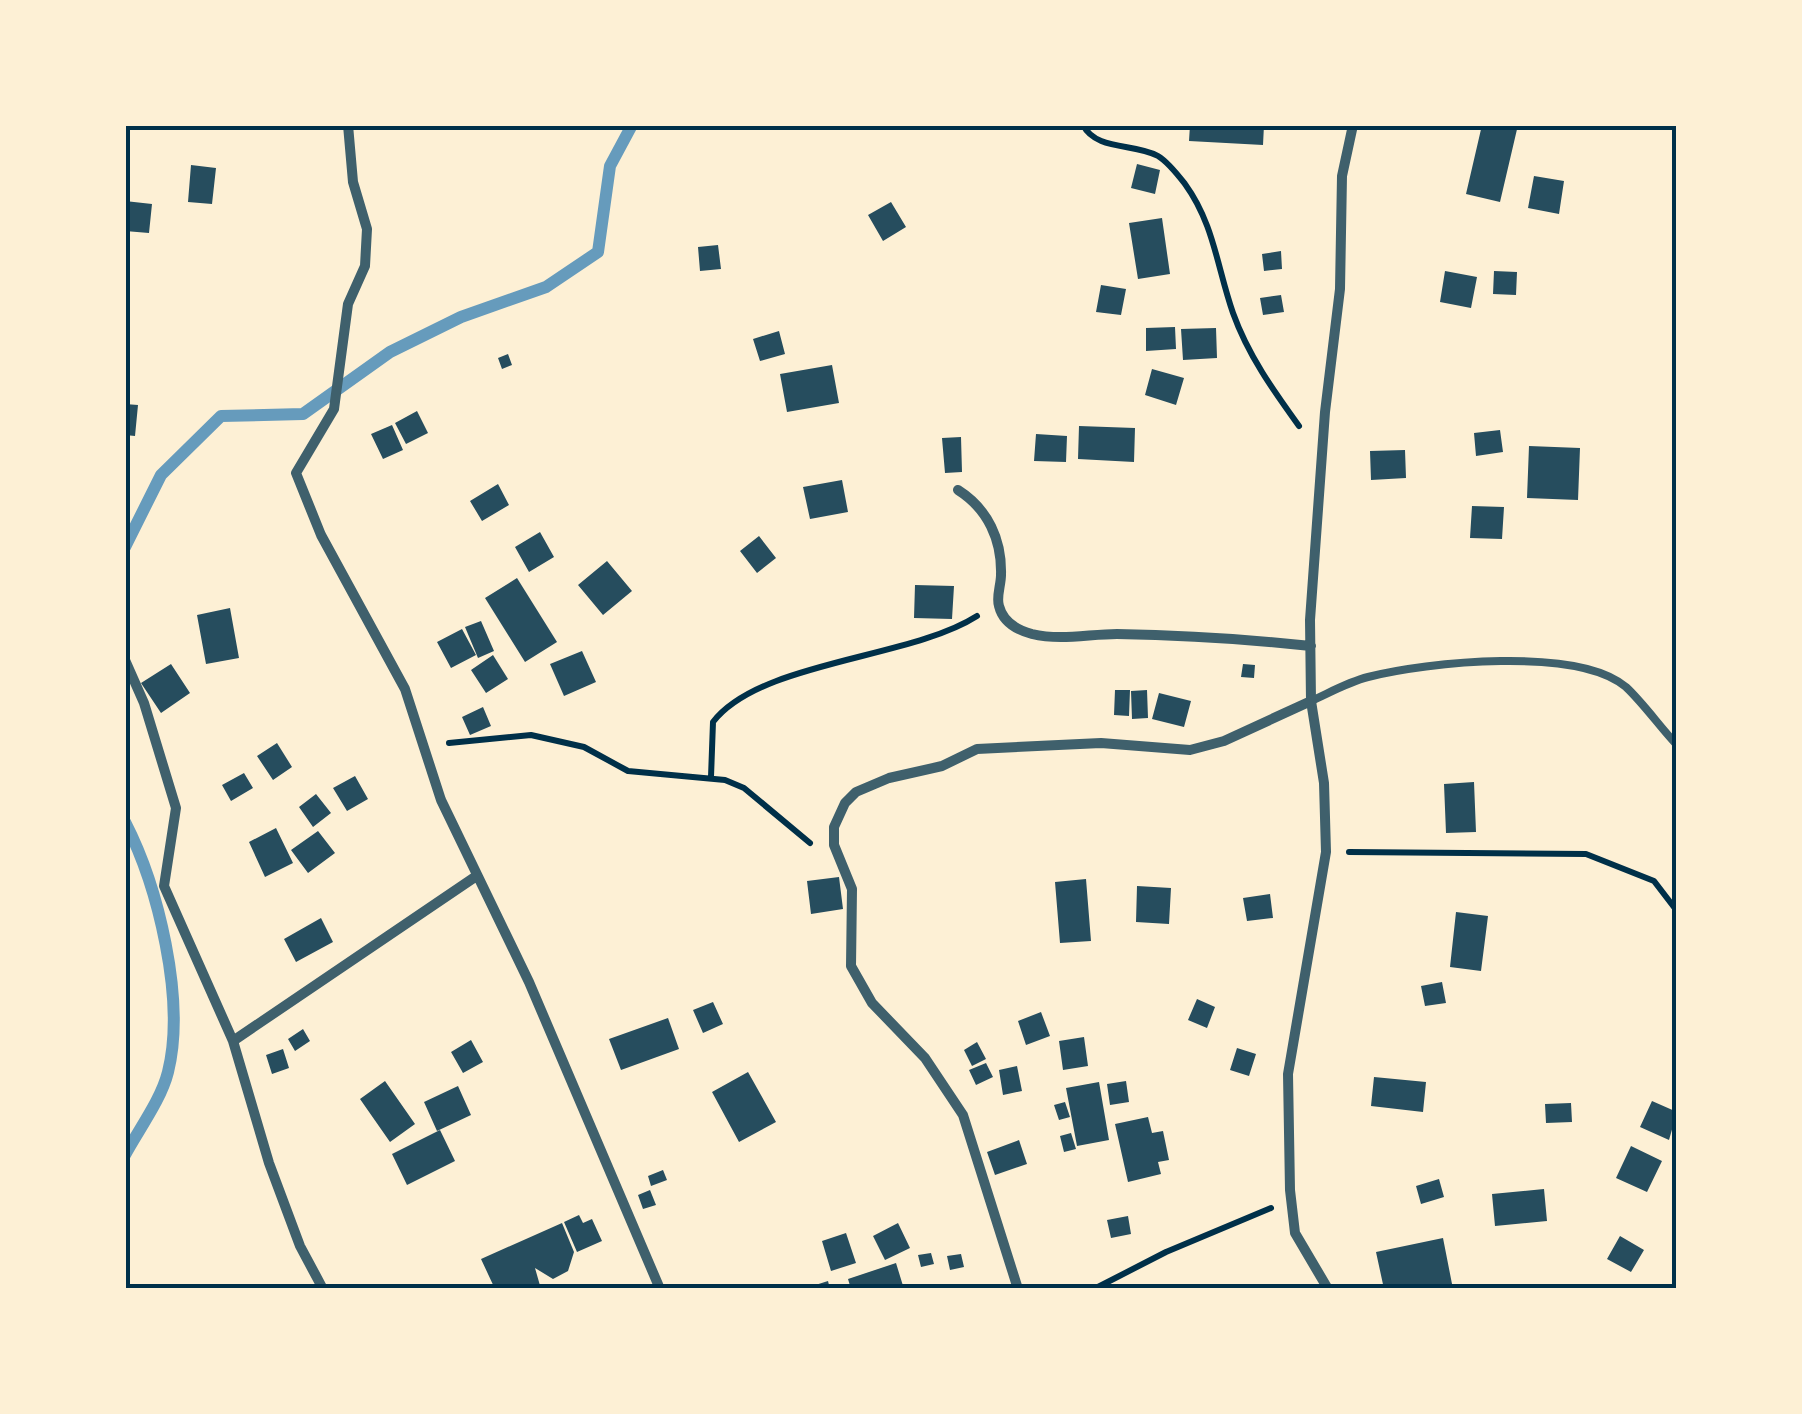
<svg xmlns="http://www.w3.org/2000/svg" width="1802" height="1414" viewBox="0 0 1802 1414" font-family="Poppins,sans-serif">
	<rect width="100%" height="100%" fill="#fdf0d5"/>
	<g fill="none" stroke-linecap="round" stroke-linejoin="round">
		<!-- stream -->
		<path stroke="#669bbc" stroke-width="12" d="M125,547L161,475L221,416L303,414L390,352L461,317L546,287L598,252L610,166L632,125
			M125,822C158,886 186,1000 168,1072C161,1100 139,1129 125,1155"/>
	</g>
	<!-- building -->
	<path fill="#264d5e" d="M1123,125H1154V129H1123Z
		M1190,125H1264L1263,145L1189,141Z
		M1482,125H1518L1500,202L1466,194Z
		M1137,164L1160,170L1155,194L1131,188Z
		M191,165L216,168L212,204L188,202Z
		M1534,176L1564,181L1559,214L1528,208Z
		M125,201L152,204L149,233L125,231Z
		M891,202L906,227L883,241L868,215Z
		M1162,218L1170,274L1138,279L1129,223Z
		M718,245L721,269L700,271L698,247Z
		M1281,251L1282,269L1264,271L1262,254Z
		M1445,271L1477,277L1471,308L1440,302Z
		M1494,271L1517,272L1516,295L1493,294Z
		M1101,285L1126,289L1121,315L1096,312Z
		M1281,295L1284,312L1263,315L1260,298Z
		M1175,327L1176,349L1146,351V328Z
		M1216,328L1217,358L1183,360L1181,329Z
		M779,331L785,354L760,361L753,339Z
		M508,354L512,365L502,369L498,358Z
		M832,365L839,403L787,412L780,374Z
		M1152,369L1184,378L1176,405L1145,395Z
		M125,404L138,405L135,436L125,435Z
		M417,411L428,433L406,444L395,423Z
		M392,425L403,450L383,459L371,434Z
		M1079,426L1135,428L1134,462L1078,459Z
		M1500,430L1503,452L1476,456L1474,433Z
		M1036,434L1067,436L1066,462L1034,461Z
		M961,437L962,472L945,473L942,438Z
		M1529,446L1580,448L1578,500L1527,498Z
		M1405,450L1406,478L1371,480L1370,451Z
		M842,480L848,512L810,519L803,487Z
		M498,484L509,505L482,521L470,501Z
		M1472,506L1504,507L1502,539L1470,538Z
		M540,532L554,557L529,572L515,547Z
		M759,536L776,558L757,573L740,551Z
		M607,561L632,591L603,615L578,585Z
		M517,578L557,642L525,662L485,598Z
		M915,585L954,586L952,619L914,618Z
		M230,608L239,658L206,664L197,615Z
		M481,621L494,651L478,658L465,627Z
		M462,629L476,655L451,668L437,642Z
		M582,651L596,682L564,696L550,664Z
		M493,655L508,679L486,693L471,670Z
		M171,664L190,693L161,713L141,683Z
		M1243,664L1255,665L1254,678L1241,677Z
		M1115,690H1130L1129,716L1114,715Z
		M1147,690L1148,718L1132,719L1131,691Z
		M1159,693L1191,701L1184,727L1152,719Z
		M483,707L491,726L470,735L462,717Z
		M277,743L292,767L273,780L257,756Z
		M244,773L253,788L231,801L222,785Z
		M355,776L368,799L347,811L333,788Z
		M1474,782L1476,832L1446,833L1444,784Z
		M316,794L331,813L313,827L299,807Z
		M276,828L293,863L265,877L249,842Z
		M318,831L335,853L308,873L291,850Z
		M839,877L843,909L811,914L807,881Z
		M1086,879L1091,941L1060,943L1055,882Z
		M1137,886L1171,888L1169,924L1136,922Z
		M1270,894L1273,918L1247,921L1243,898Z
		M1456,912L1488,916L1481,971L1450,967Z
		M321,918L333,942L296,962L284,939Z
		M1442,982L1446,1003L1425,1006L1421,986Z
		M1197,999L1215,1007L1207,1028L1188,1020Z
		M713,1002L723,1024L703,1033L693,1010Z
		M1041,1012L1050,1036L1026,1045L1018,1021Z
		M668,1018L679,1049L621,1070L609,1039Z
		M303,1029L310,1041L295,1051L288,1039Z
		M1084,1037L1088,1066L1063,1070L1059,1041Z
		M471,1040L483,1062L463,1073L451,1052Z
		M977,1042L986,1059L972,1066L964,1050Z
		M1237,1048L1256,1054L1249,1076L1230,1070Z
		M283,1049L289,1068L272,1074L266,1055Z
		M986,1063L993,1077L976,1085L969,1070Z
		M1017,1066L1022,1091L1003,1095L999,1070Z
		M748,1072L776,1122L739,1142L712,1092Z
		M1374,1077L1426,1082L1423,1112L1371,1106Z
		M385,1081L415,1124L390,1142L360,1099Z
		M1126,1081L1129,1102L1110,1105L1107,1084Z
		M1099,1082L1109,1140L1077,1146L1066,1088Z
		M458,1086L471,1115L437,1131L424,1102Z
		M1652,1101L1677,1112L1669,1140L1640,1127Z
		M1065,1102L1070,1117L1059,1120L1054,1105Z
		M1571,1103L1572,1122L1546,1123L1545,1104Z
		M1148,1117L1152,1133L1163,1131L1169,1160L1158,1162L1161,1174L1128,1182L1115,1124Z
		M440,1130L455,1161L407,1185L392,1154Z
		M1071,1133L1076,1149L1064,1152L1060,1136Z
		M1019,1140L1027,1164L995,1175L987,1152Z
		M1631,1146L1662,1161L1647,1192L1616,1178Z
		M663,1170L667,1180L651,1186L648,1176Z
		M1439,1179L1444,1197L1421,1204L1416,1186Z
		M1544,1189L1547,1221L1495,1226L1492,1194Z
		M650,1190L656,1205L643,1209L638,1195Z
		M579,1215L583,1223L592,1219L602,1241L577,1252L564,1222Z
		M1128,1216L1131,1234L1111,1238L1107,1220Z
		M562,1223L574,1252L568,1271L553,1279L535,1268L541,1289H495L481,1259Z
		M898,1223L910,1248L885,1260L873,1236Z
		M846,1233L856,1263L831,1271L822,1241Z
		M1620,1236L1644,1250L1631,1272L1607,1259Z
		M1443,1238L1453,1289H1384L1376,1252Z
		M931,1253L934,1264L921,1267L918,1255Z
		M961,1254L964,1267L950,1270L947,1256Z
		M896,1263L904,1289H851L848,1279Z
		M828,1281L830,1289H806V1288Z"/>
	<g fill="none" stroke-linecap="round" stroke-linejoin="round">
		<!-- path -->
		<path stroke="#003049" stroke-width="6" d="M1083,125C1096,151 1135,143 1158,156C1168,162 1178,175 1185,184C1214,224 1217,267 1233,313C1248,355 1273,390 1299,426
			M449,743L531,735L584,747L628,771L725,780L744,788L810,843
			M711,777L713,722C760,661 910,659 977,616
			M1349,852L1586,854L1654,881L1677,911
			M1094,1289L1166,1252L1271,1208"/>
		<!-- service -->
		<path stroke="#3f606c" stroke-width="8" d="M1311,701C1329,693 1348,682 1368,677C1426,662 1578,646 1626,687C1644,704 1660,727 1677,745"/>
		<!-- minor -->
		<path stroke="#3f606c" stroke-width="10" d="M348,125L353,182L367,229L365,266L348,304L334,409L296,473L321,535L405,689L441,800L529,982L660,1289
			M958,490C988,509 1002,540 1001,575C1001,585 996,597 999,606C1003,622 1017,630 1032,634C1061,641 1089,634 1117,634C1182,635 1246,639 1311,646
			M125,660L144,703L176,808L164,886L233,1041L269,1163L300,1246L323,1289
			M233,1041L475,877
			M1018,1289L963,1115L925,1058L872,1003L851,966L852,889L834,845V827L845,803L856,792L889,778L942,766L977,749L1101,743L1190,750L1224,741L1311,701
			M1328,1289L1295,1233L1290,1190L1288,1074L1326,852L1324,783L1311,701L1310,620L1325,412L1340,289L1342,176L1353,125"/>
	</g>
	<!-- border -->
	<rect width="1802" height="1414" fill="none" stroke="#fdf0d5" stroke-width="255"/>
	<rect x="128" y="128" width="1546" height="1158" fill="none" stroke="#003049" stroke-width="4"/>
</svg>
